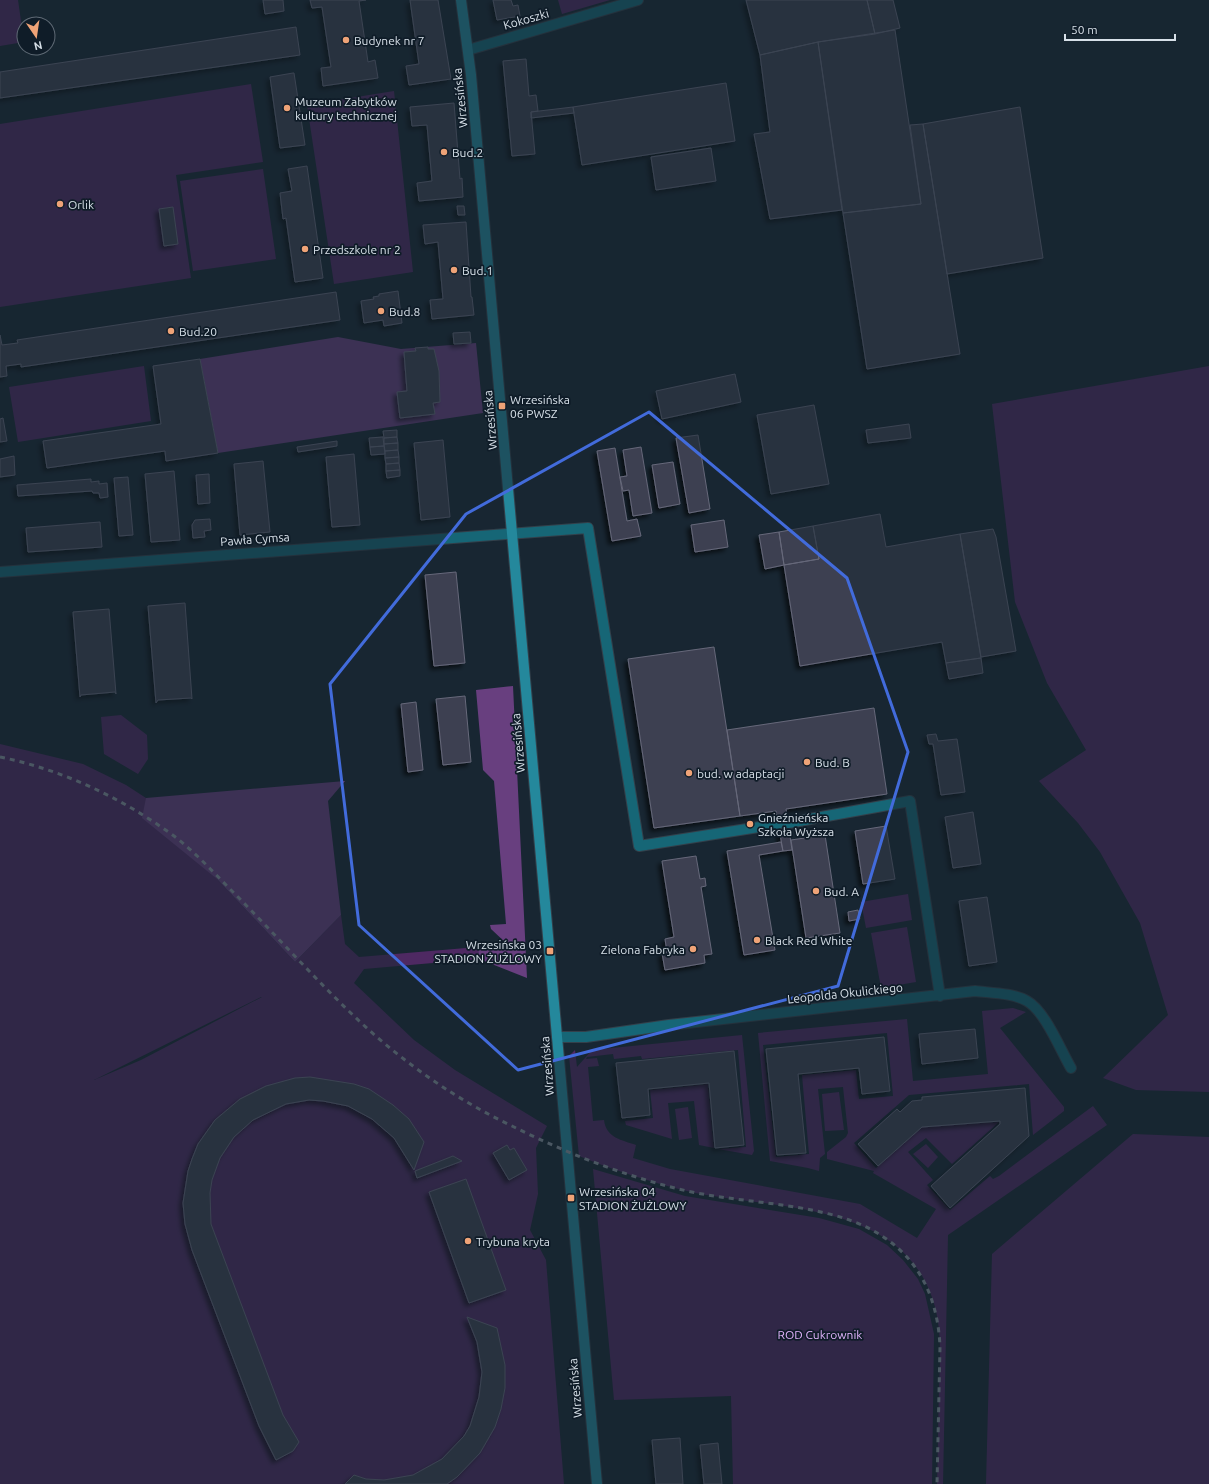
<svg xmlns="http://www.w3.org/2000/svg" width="1209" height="1484" viewBox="0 0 1209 1484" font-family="Ubuntu,sans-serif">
	<defs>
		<filter id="shadow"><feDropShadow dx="-3.5" dy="3.5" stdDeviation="2" flood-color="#0009"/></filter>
	</defs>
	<rect width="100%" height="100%" fill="#182632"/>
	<!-- green -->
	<path fill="#4e2962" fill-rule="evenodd" d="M0,0H18L24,42L0,46Z
		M558,0H610L562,14Z
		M251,84L263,162L176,175L191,278L0,307V124Z
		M394,91L413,272L334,284L307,105Z
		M263,169L276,259L193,271L180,181Z
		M144,366L151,421L18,442L9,387Z
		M1209,366V1092L1136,1090L1103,1078L1168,1015L1140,923L1100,852L1078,823L1039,781L1086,750L1047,683L1015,602L992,404Z
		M121,715L147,735L148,759L138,774L104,754L101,717Z
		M0,744L83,764L126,785L146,798L217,879L295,962L341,915L345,944L359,957L478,947L479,959L364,969L354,983L414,1040L455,1070L547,1126L536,1148L538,1194L530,1230L546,1260L564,1484H0ZM262,997L141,1060L94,1080L261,997Z
		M908,894L912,920L866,928L861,902Z
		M907,927L916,982L881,988L871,933Z
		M1013,1008L1026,1012L1000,1028L1064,1107V1111L1033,1135L1029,1084L909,1095L854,1143L876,1168L922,1127L999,1122L952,1164L926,1138L908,1152L933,1180L927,1185L950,1210L990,1176L993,1179L999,1176L1093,1106L1107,1125L948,1235L943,1484H937C938,1453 938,1422 939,1390C940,1358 943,1323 930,1292C894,1201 771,1209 691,1192C653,1183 616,1171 579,1156L569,1056L575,1050L577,1067L592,1050L742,1035L754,1151L752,1155L718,1149L746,1147L738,1050L642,1059L641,1056L614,1059L613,1054L587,1057L586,1059L597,1058L599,1066L588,1067L593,1121L604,1120C606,1138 622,1140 636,1145L633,1158L670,1169L860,1204L917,1238L936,1209L873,1173L874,1171L827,1159V1152L846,1137L848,1133L843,1087L818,1089L825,1154L820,1158L819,1171L808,1168L770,1161L758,1033L907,1019L913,1081L988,1074L982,1011ZM887,1033L893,1096L859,1099L856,1070L802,1075L809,1154L776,1157L763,1045Z
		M708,1084L714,1148L699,1145L694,1101L668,1103L672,1139L626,1125L625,1121L653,1118L650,1090Z
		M839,1092L844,1130L825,1131L822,1094Z
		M688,1107L692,1138L679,1140L675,1109Z
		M1133,1134L1209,1137V1484H986L992,1254Z
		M926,1144L938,1157L928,1168L913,1154Z
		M593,1169L685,1196L819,1218L859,1229L887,1245L903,1260L918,1279L925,1294L934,1334L932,1484H733L731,1396L614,1400Z"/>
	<!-- forest -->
	<path fill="#683f7f" d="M338,337L401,349L476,343L483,413L218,453L200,359Z
		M513,686L527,978L479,959L478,947L507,944L491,929L490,925L506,924L494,781L483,770L476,690Z
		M345,781L328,801L341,915L295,962L217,879L142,818L146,798Z"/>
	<!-- building -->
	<path fill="#3e4051" stroke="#66687a" filter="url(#shadow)" d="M263,0H283L284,11L265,14Z
		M310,0H366L359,1L368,62L375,60L378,78L323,86L321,68L331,67L322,7L312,8Z
		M410,0H438L451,79L409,85L406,66L419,64Z
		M493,0H511L513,6L518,5L520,16L497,20Z
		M746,0H867L875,34L818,42L760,55Z
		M867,0H893L900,28L875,34Z
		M296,27L300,55L0,98V72Z
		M895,30L921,204L843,213L818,42Z
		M818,42L842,210L770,219L754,134L770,132L760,55Z
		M526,59L529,96L536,95L538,111L531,112L535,154L512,156L503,61Z
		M293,73H294L305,145L280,148L270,77Z
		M726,83L735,141L582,165L573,107Z
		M454,103L460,179L462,178L463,197L419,201L417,183L432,181L427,125L412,126L410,107Z
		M573,107L574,113L531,118V112Z
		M1020,107L1043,258L947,274L923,124Z
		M923,124L960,354L867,369L843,213L921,204L910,125Z
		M711,148L716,181L656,190L651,157Z
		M307,166L323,278L295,282L286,218L283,219L280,193L292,191L288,169Z
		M457,206H464L465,215H458Z
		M173,207L178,244L164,246L159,209Z
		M466,222L471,297H472L474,315L432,319L430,300L443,299L438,242L425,244L423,225Z
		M398,291L402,323L384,326L383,320L364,323L361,301L374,299L373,297L379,296V294Z
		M336,292L340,320L21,367V364L6,366L7,376L0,377V335L2,345L18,343L17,340Z
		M470,332L471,343L454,344L453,333Z
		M428,347V349H434L439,371L440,402L433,403L435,414L400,418L397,392L407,391L404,352L416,351L415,348Z
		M200,359L218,453L166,461L165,451L47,468L43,441L161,424L153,366Z
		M735,374L741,402L662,419L656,391Z
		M814,405L829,484L771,494L757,415Z
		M3,418L7,441L0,442V419Z
		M909,424L911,438L868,443L866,430Z
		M397,430V437L384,438L383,431Z
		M698,435L710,509L689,513L676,438Z
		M383,437L384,446L370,447L369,438Z
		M397,437L398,443L384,444V438Z
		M443,440L450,517L421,520L414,443Z
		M337,441V446L298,452L297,447Z
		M398,443V450L385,451L384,444Z
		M384,446L385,454L371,455L370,447Z
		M641,447L652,513L633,516L629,490L623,491L620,477L627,476L623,450Z
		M615,448L627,521L637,519L641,536L612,541L597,451Z
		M398,450L399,457L385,458V451Z
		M354,454L360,525L332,527L326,457Z
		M14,456L15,475L0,477V459Z
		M399,457V463L386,464L385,458Z
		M263,461L270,532L240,535L234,464Z
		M673,462L680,504L659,508L652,465Z
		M399,463L400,470L386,471V464Z
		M400,470V476L387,478L386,471Z
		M174,471L180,540L151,542L145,474Z
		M209,474L210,503L198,504L196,475Z
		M128,477L133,535L119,536L114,478Z
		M91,479V482L99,481V484L107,483L108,497L100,498L99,493H93L92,491L18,496L17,485Z
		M880,514L886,547L960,534L981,658L946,663L942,642L800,666L784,565L819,559L813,526Z
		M210,519L211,530L204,531L205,537L193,538L192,525L195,520Z
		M724,520L728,547L695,552L691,525Z
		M100,522L102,547L28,552L26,528Z
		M813,526L819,559L784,565L779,532Z
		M993,529L996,537L1016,651L981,657L960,534Z
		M779,532L784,565L765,569L759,535Z
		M456,572L465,663L434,666L425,575Z
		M185,603L192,699L191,698L158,700L156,703L148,606Z
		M109,609L116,694L115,692L81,695L80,697L73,612Z
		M714,647L740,816L654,828L628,659Z
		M981,658L983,673L949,679L946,663Z
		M465,696L471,762L443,765L436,699Z
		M416,702L423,770L408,772L401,704Z
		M874,708L887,794L786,809L792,850L783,851L776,811L740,816L727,730Z
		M936,734L938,741L957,739L965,792L941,795L933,744H929L927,735Z
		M973,812L981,864L953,868L945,817Z
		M886,826L895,879L863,884L855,831Z
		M825,835L840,933L806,938L791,840Z
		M781,842L783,851L759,855L775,950L744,955L727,851Z
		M696,856L700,879L705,878L706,886L701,887L712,954L704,955L705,963L665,970L662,953L667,952L665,939L674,937L662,861Z
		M987,897L997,962L969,966L959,901Z
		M858,910L860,919L849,921L848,912Z
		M975,1029L978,1058L922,1064L919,1034Z
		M884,1037L890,1091L862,1094L859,1068L798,1074L806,1153L777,1155L766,1049Z
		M734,1051L744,1145L715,1148L709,1083L648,1089L650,1115L622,1118L616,1063Z
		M310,1077L354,1084L369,1089L393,1105L409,1119L424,1142L414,1170L394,1138L372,1119L348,1106L323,1101L309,1100L286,1104L253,1120L234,1137L220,1158L212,1180L210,1193L211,1224L283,1415L299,1442L293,1451L276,1460L259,1426L192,1250L185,1224L183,1203L188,1171L192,1159L198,1144L215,1120L240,1099L266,1086L295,1078Z
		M1025,1088L1029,1136L950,1208L931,1186L1000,1124V1121L922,1127L878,1166L858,1144L897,1109L900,1112L912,1101L922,1100V1097Z
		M507,1145L510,1150L514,1148L527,1170L509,1180L493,1153Z
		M453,1156L462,1161L417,1178L415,1171Z
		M466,1179L506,1290L469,1303L429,1192Z
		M467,1317L497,1328L505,1365V1388L501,1409L495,1427L480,1453L457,1477L447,1484H345L354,1475L366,1479L384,1480L413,1475L442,1459L464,1436L470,1426L479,1397L482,1372L477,1342Z
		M680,1438L683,1484H656L652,1440Z
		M718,1443L722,1484H704L700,1445Z"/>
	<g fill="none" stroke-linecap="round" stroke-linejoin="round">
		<defs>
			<path id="street" d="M468,50L638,0
				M0,572L588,528L639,846L778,824
				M788,823L910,801L940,996
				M557,1037H586L669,1025L975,991C992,993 1013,993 1027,1001C1045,1011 1060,1049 1071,1068"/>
			<path id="secondary" d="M461,0L471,75L597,1484"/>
		</defs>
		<!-- street casing -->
		<use href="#street" stroke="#33404b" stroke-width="12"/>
		<!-- secondary casing -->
		<use href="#secondary" stroke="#33404b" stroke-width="12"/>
		<!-- street -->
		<use href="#street" stroke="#166676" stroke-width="10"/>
		<!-- secondary -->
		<use href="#secondary" stroke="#24889c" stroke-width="10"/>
		<!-- rail -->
		<path stroke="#88939d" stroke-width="3" stroke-dasharray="5 5" stroke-linecap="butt" d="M0,757C63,770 122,798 174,836C195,852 214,873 233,892C274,933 313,977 355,1017C401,1061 455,1099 512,1126C568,1154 627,1177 687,1191C733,1201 780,1202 825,1213C896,1229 937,1273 940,1347L937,1484"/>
	</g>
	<!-- marked area -->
	<path d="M0 0H1209V1484H0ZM649,412L847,578L908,752L838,986L518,1070L359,925L330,684L466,514Z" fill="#182632" fill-opacity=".55" fill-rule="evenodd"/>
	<path fill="none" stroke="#426bdb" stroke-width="3" stroke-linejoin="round" d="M649,412L847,578L908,752L838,986L518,1070L359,925L330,684L466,514Z"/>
	<!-- markers -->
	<g fill="#efa377" stroke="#0f1c28" stroke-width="1.5">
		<circle cx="346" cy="40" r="4"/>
		<circle cx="287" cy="108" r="4"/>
		<circle cx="444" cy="152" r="4"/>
		<circle cx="60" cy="204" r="4"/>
		<circle cx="305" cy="249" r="4"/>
		<circle cx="454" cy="270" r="4"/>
		<circle cx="381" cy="311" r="4"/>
		<circle cx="171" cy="331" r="4"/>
		<rect x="498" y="402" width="8" height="8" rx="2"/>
		<circle cx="807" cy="762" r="4"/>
		<circle cx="689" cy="773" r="4"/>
		<circle cx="750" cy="824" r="4"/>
		<circle cx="816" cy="891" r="4"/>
		<circle cx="757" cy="940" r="4"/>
		<circle cx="693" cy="949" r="4"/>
		<rect x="546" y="947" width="8" height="8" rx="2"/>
		<rect x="567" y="1194" width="8" height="8" rx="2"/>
		<circle cx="468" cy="1241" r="4"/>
	</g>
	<g text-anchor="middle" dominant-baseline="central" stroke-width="3.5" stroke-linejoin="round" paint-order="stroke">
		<!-- street labels -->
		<g font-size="12" fill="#d7e0e8" stroke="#0f1c28">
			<text transform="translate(526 19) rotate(-16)">Kokoszki</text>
			<text transform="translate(460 98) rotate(-96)">Wrzesińska</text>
			<text transform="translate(490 420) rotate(-95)">Wrzesińska</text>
			<text transform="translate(255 539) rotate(-4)">Pawła Cymsa</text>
			<text transform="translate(518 743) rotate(-95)">Wrzesińska</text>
			<text transform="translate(845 993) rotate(-6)">Leopolda Okulickiego</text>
			<text transform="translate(547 1066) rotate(-95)">Wrzesińska</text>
			<text transform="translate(575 1388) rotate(-95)">Wrzesińska</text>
		</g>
		<!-- poi labels -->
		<g font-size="12" fill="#d7e0e8" stroke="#0f1c28" text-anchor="start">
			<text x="354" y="40">Budynek nr 7</text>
			<text x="295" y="101">Muzeum Zabytków<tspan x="295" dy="14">kultury technicznej</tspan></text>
			<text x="452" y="152">Bud.2</text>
			<text x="68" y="204">Orlik</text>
			<text x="313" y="249">Przedszkole nr 2</text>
			<text x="462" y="270">Bud.1</text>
			<text x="389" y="311">Bud.8</text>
			<text x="179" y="331">Bud.20</text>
			<text x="510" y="399">Wrzesińska<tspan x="510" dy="14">06 PWSZ</tspan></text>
			<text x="815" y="762">Bud. B</text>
			<text x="697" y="773">bud. w adaptacji</text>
			<text x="758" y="817">Gnieźnieńska<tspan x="758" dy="14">Szkoła Wyższa</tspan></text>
			<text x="824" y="891">Bud. A</text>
			<text x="765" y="940">Black Red White</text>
			<text x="542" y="944" text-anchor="end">Wrzesińska 03<tspan x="542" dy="14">STADION ŻUŻLOWY</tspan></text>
			<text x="685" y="949" text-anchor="end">Zielona Fabryka</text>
			<text x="579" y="1191">Wrzesińska 04<tspan x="579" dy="14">STADION ŻUŻLOWY</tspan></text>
			<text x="476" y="1241">Trybuna kryta</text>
		</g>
		<!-- park labels -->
		<g font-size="12" fill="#e3b5fe" stroke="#0f1c28">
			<text x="820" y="1334">ROD Cukrownik</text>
		</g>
	</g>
	<!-- north arrow -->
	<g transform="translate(36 36) rotate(167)"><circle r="19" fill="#0f1c28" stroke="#5f6a75"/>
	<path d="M0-3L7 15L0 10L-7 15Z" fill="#efa377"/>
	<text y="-6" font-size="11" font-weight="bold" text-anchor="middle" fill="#d7e0e8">N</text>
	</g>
	<!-- scale -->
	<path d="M1065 34v6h110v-6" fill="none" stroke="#d7e0e8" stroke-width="2"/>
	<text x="1071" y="34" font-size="12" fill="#d7e0e8" stroke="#0f1c28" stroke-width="3" paint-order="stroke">50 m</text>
</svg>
